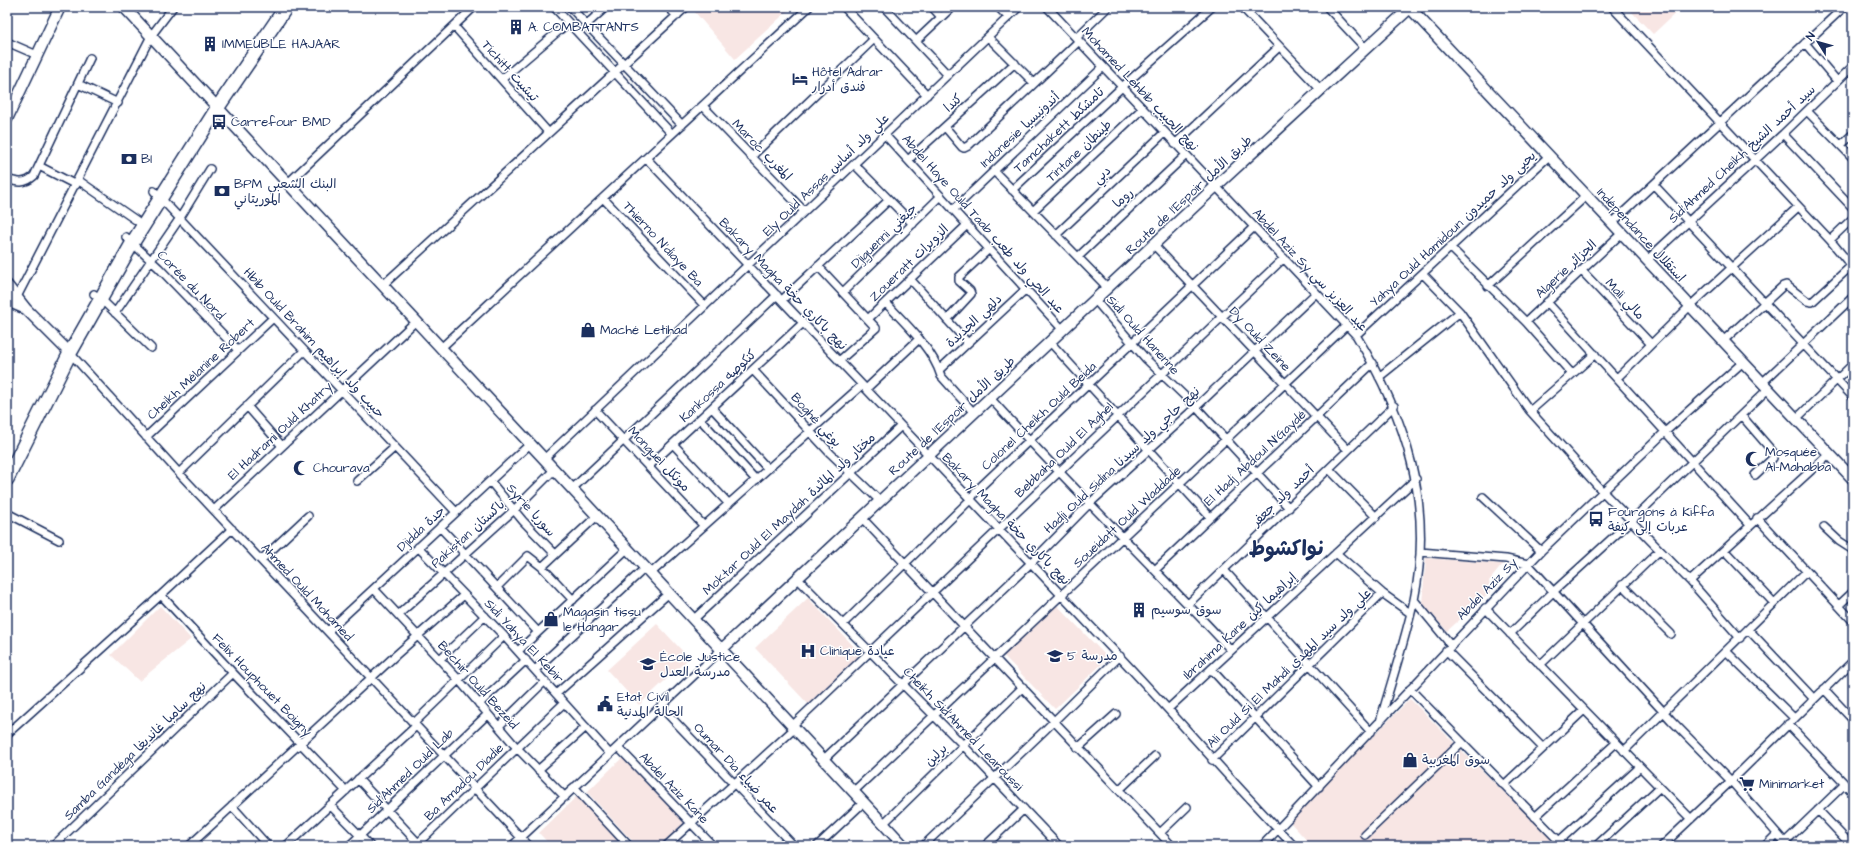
<svg xmlns="http://www.w3.org/2000/svg" width="1860" height="853" viewBox="0 0 1860 853" font-family="'Architects Daughter','Playpen Sans Arabic',sans-serif">
	<rect width="100%" height="100%" fill="#fff"/>
	<filter id="ink" filterUnits="userSpaceOnUse"><feTurbulence type="fractalNoise" baseFrequency=".025" numOctaves="2"/><feDisplacementMap in="SourceGraphic" scale="8" xChannelSelector="R" yChannelSelector="G"/><feConvolveMatrix kernelMatrix="1 2 1 2 8 2 1 2 1" color-interpolation-filters="sRGB"/></filter>
	<g filter="url(#ink)">
		<!-- built -->
		<path fill="#f8e6e4" d="M698,7H792L735,59L694,11Z
			M1627,7H1682L1653,34Z
			M1426,558L1503,564L1489,581L1491,592L1447,631L1422,603Z
			M808,598L861,654L808,704L755,648Z
			M1056,604L1108,658L1055,709L1003,655Z
			M160,606L191,639L139,681L111,655Z
			M657,624L689,658L639,705L607,670Z
			M1410,699L1558,846H1312L1289,821Z
			M624,756L687,822L661,846H637L587,792Z
			M577,796L625,846H551L539,833Z"/>
		<g fill="none" stroke-linecap="round" stroke-linejoin="round">
			<defs>
				<path id="street" d="M554,7L672,134
					M570,7L682,125
					M668,7L677,16
					M844,7L927,95
					M884,7L948,75
					M932,7L941,17
					M998,7L1008,17
					M1047,7L1356,335C1406,417 1434,504 1414,600C1405,641 1391,682 1380,722
					M1242,7L1321,90
					M1327,7L1366,49
					M1612,7L1830,240L1853,268
					M586,25L606,7
					M454,26L548,132
					M988,37L1034,83
					M1076,38L1108,7
					M916,41L952,7
					M7,42L37,55
					M1805,43L1837,81
					M502,79L568,23
					M78,84L118,103
					M703,106L804,211
					M1807,111L1853,158
					M945,127L962,147L964,148L968,146L1079,41
					M1783,134L1853,208
					M885,135L1063,330
					M1175,144L1279,47
					M1841,145L1853,134
					M751,157L874,39
					M646,158C803,323 961,488 1117,654C1177,717 1233,784 1294,846
					M908,160L1015,63
					M854,164L913,224
					M39,166L76,185
					M994,171L1108,288
					M7,179C18,183 25,184 34,176L90,58
					M78,180L143,225
					M288,183L474,7
					M1654,185L1853,397
					M1012,190L1122,87L1212,7
					M154,191L456,512
					M603,198L705,306
					M953,210L1103,67
					M1033,211L1142,109
					M1612,223L1844,7
					M1056,235L1164,133
					M126,237L159,268L238,350
					M1830,240L1853,218
					M1154,245L1348,450
					M1451,248L1526,322L1572,374
					M1078,257L1186,155
					M1647,260L1783,134L1853,66
					M818,266L876,328L839,361
					M1582,271L1651,344
					M1423,274L1460,312L1530,411L1603,492L1690,581L1740,638
					M911,280L968,343
					M383,285L686,7
					M1488,286L1586,196
					M843,292L941,196
					M94,294L101,299L151,348
					M17,297L151,36L173,7
					M782,300L889,200
					M1095,300L1146,359L1196,407L1289,508
					M1547,302L1750,525
					M886,303C905,323 933,349 941,376L974,413
					M115,313L180,218L210,169
					M868,319L967,225
					M947,320L971,294L970,291L959,281V277L989,249
					M1526,322L1622,233
					M1356,335L1549,156
					M1723,341L1783,286L1786,285L1807,301L1812,302L1851,266
					M1050,342L1210,517
					M441,348L809,7
					M70,353L179,473L529,846
					M753,370L830,453L880,501
					M939,370L1026,289
					M1379,377L1460,312
					M1617,378L1690,306L1798,207
					M1762,383L1853,297
					M866,389L919,339
					M990,398C1068,484 1152,565 1231,650
					M247,406L282,446
					M712,408L768,469
					M595,410L704,526
					M1530,411L1595,354
					M1741,415L1773,452V458L1755,475
					M700,419L756,480
					M1796,419L1853,364
					M146,437L273,318
					M673,444L729,504
					M544,459L1019,7
					M649,466L803,323
					M1329,469L1376,517
					M179,473L304,351
					M1847,473L1853,467
					M357,481L395,447
					M490,481L523,521L555,554
					M572,489L777,295
					M1483,497L1541,551
					M214,510L416,321
					M7,513L59,540
					M862,518L1172,846
					M1757,518L1853,621
					M440,527L538,632
					M1824,527L1839,541L1853,550
					M418,547L504,636L610,754
					M1724,550L1774,603
					M1420,552L1506,559L1528,564L1671,720L1731,781L1788,846
					M1336,553L1382,593L1410,613
					M261,560L308,516
					M542,567L597,516
					M1155,570L1373,363
					M1224,570L1371,732
					M650,574L862,385
					M797,578L963,745L1059,846
					M1690,581L1829,454
					M1622,585L1671,634
					M497,587L528,556L542,567L573,600
					M374,589L458,679L517,748L565,797
					M161,595L233,673L346,791
					M1414,600L1451,645
					M1188,604L1394,406
					M1839,605L1853,592
					M1485,608L1691,819
					M398,615L514,510L554,470
					M693,620L901,426
					M843,624L971,499L976,491L1254,227
					M1748,629L1814,699
					M328,631L530,444
					M1510,634L1553,592L1631,521L1768,389
					M1446,650L1543,748
					M518,651L627,549
					M1726,651L1794,718
					M440,659L485,616
					M1540,665L1660,550
					M1211,669L1319,787
					M535,670L645,568
					M1410,689L1564,846
					M1824,689L1853,720
					M556,694L669,593
					M479,704L526,660
					M661,707L794,846
					M1168,709L1416,479
					M414,723L504,636
					M1788,724L1845,784
					M499,726L545,681
					M792,726L1284,258
					M7,734L161,595L232,529
					M618,747L713,846
					M1078,748L1116,714
					M1624,751L1806,572
					M823,760L1031,563L1089,504L1196,407L1316,293
					M1212,760L1382,593
					M538,770L586,727
					M358,779L418,843
					M1504,785L1584,710
					M574,787L629,846
					M1119,790L1155,756
					M853,792L1347,325
					M330,805L370,846
					M232,806L268,846
					M1818,810L1852,846
					M1535,817L1616,743
					M883,824L1023,687
					M1160,833L1187,807
					M1365,835L1462,742
					M1559,841L1640,767
					M1785,842L1845,784L1853,793
					M53,846L233,673
					M189,846L396,655L464,595
					M286,846L416,726
					M349,846L488,714
					M415,846L564,703
					M512,846L721,650
					M666,846L794,729
					M817,846L863,803
					M923,846L1045,730L1120,656
					M985,846L1024,809
					M1262,846L1541,551L1665,432L1743,362
					M1596,846L1660,787
					M1662,846L1731,781L1853,661
					M1765,846L1777,834"/>
				<path id="secondary" d="M124,7L904,846
					M1410,8L1853,479
					M7,119L60,7
					M7,285L26,309L70,353
					M7,301L26,309
					M721,650L1215,187L1411,7"/>
				<path id="highway" d="M7,479L70,353L133,242L218,107L286,7"/>
			</defs>
			<!-- street casing -->
			<use href="#street" stroke="#1b2f5e" stroke-width="10"/>
			<!-- secondary casing -->
			<use href="#secondary" stroke="#1b2f5e" stroke-width="13"/>
			<!-- highway casing -->
			<use href="#highway" stroke="#1b2f5e" stroke-width="16"/>
			<!-- street -->
			<use href="#street" stroke="#fff" stroke-width="7"/>
			<!-- secondary -->
			<use href="#secondary" stroke="#fff" stroke-width="10"/>
			<!-- highway -->
			<use href="#highway" stroke="#fff" stroke-width="13"/>
		</g>
	</g>
	<!-- icons -->
	<defs>
		<symbol id="building-bare" viewBox="-9 -9 18 18"><path d="M-4-6H4V6H1V3H-1V6H-4ZM-2.5-4.3h1.7v1.8h-1.7ZM.8-4.3h1.7v1.8H.8ZM-2.5-1h1.7V.8h-1.7ZM.8-1h1.7V.8H.8Z" fill="#1b2f5e" stroke="#fff" stroke-width="2.5" paint-order="stroke"/></symbol>
		<symbol id="hotel-bare" viewBox="-9 -9 18 18"><path d="M-6-4.5h1.5V1H6V5H4.5V3h-9V5H-6ZM-4 0a1.8 1.8 0 1 1 3.6 0ZM.5 0V-2.5h3Q6-2.5 6 0Z" fill="#1b2f5e" stroke="#fff" stroke-width="2.5" paint-order="stroke"/></symbol>
		<symbol id="bus-bare" viewBox="-9 -9 18 18"><path d="M-5-6H5V4H4V6H2V4H-2V6H-4V4H-5ZM-3.5-4V0h7V-4ZM-3.5 1.2v1.5H-2V1.2ZM2 1.2v1.5H3.5V1.2Z" fill="#1b2f5e" stroke="#fff" stroke-width="2.5" paint-order="stroke"/></symbol>
		<symbol id="bank-bare" viewBox="-9 -9 18 18"><path d="M-6-4H6V4H-6ZM0-2.3a2.3 2.3 0 1 0 0 4.6a2.3 2.3 0 1 0 0-4.6Z" fill="#1b2f5e" stroke="#fff" stroke-width="2.5" paint-order="stroke"/></symbol>
		<symbol id="shop-bare" viewBox="-9 -9 18 18"><path d="M-5-2.5h2.3a2.7 3.5 0 0 1 5.4 0H5L5.5 6h-11ZM-1.5-2.5h3a1.5 2.3 0 0 0-3 0Z" fill="#1b2f5e" stroke="#fff" stroke-width="2.5" paint-order="stroke"/></symbol>
		<symbol id="mosque-bare" viewBox="-9 -9 18 18"><path d="M3.5-4.9A6 6 0 1 0 3.5 4.9A5 5 0 1 1 3.5-4.9Z" fill="#1b2f5e" stroke="#fff" stroke-width="2.5" paint-order="stroke"/></symbol>
		<symbol id="hospital-bare" viewBox="-9 -9 18 18"><path d="M-5-5h3v3.5h4V-5h3V5h-3V1.5h-4V5h-3Z" fill="#1b2f5e" stroke="#fff" stroke-width="2.5" paint-order="stroke"/></symbol>
		<symbol id="school-bare" viewBox="-9 -9 18 18"><path d="M0-5L7-2L0 1L-7-2ZM-4 1L0 2.5L4 1V4Q0 6-4 4Z" fill="#1b2f5e" stroke="#fff" stroke-width="2.5" paint-order="stroke"/></symbol>
		<symbol id="civic-bare" viewBox="-9 -9 18 18"><path d="M-.6-6.5H3V-4.5H.6V-3L4-1V1h2V6H-6V1h2V-1L-.6-3ZM-1.2 2.5V6h2.4V2.5Z" fill="#1b2f5e" stroke="#fff" stroke-width="2.5" paint-order="stroke"/></symbol>
		<symbol id="supermarket-bare" viewBox="-9 -9 18 18"><path d="M-6-5.5h2.5l.6 2H6L4.5 2H-2.5L-4.4-4H-6ZM-1.5 3.2a1.3 1.3 0 1 0 .1 0ZM3 3.2a1.3 1.3 0 1 0 .1 0Z" fill="#1b2f5e" stroke="#fff" stroke-width="2.5" paint-order="stroke"/></symbol>
	</defs>
	<g fill-rule="evenodd">
		<use href="#building-bare" x="505" y="16" width="22" height="22"/>
		<use href="#building-bare" x="199" y="33" width="22" height="22"/>
		<use href="#hotel-bare" x="789" y="68" width="22" height="22"/>
		<use href="#bus-bare" x="208" y="111" width="22" height="22"/>
		<use href="#bank-bare" x="118" y="148" width="22" height="22"/>
		<use href="#bank-bare" x="211" y="180" width="22" height="22"/>
		<use href="#shop-bare" x="577" y="319" width="22" height="22"/>
		<use href="#mosque-bare" x="1742" y="448" width="22" height="22"/>
		<use href="#mosque-bare" x="290" y="457" width="22" height="22"/>
		<use href="#bus-bare" x="1585" y="508" width="22" height="22"/>
		<use href="#building-bare" x="1128" y="599" width="22" height="22"/>
		<use href="#shop-bare" x="540" y="608" width="22" height="22"/>
		<use href="#hospital-bare" x="797" y="640" width="22" height="22"/>
		<use href="#school-bare" x="1044" y="645" width="22" height="22"/>
		<use href="#school-bare" x="637" y="653" width="22" height="22"/>
		<use href="#civic-bare" x="594" y="693" width="22" height="22"/>
		<use href="#shop-bare" x="1399" y="749" width="22" height="22"/>
		<use href="#supermarket-bare" x="1736" y="773" width="22" height="22"/>
	</g>
	<g text-anchor="middle" dominant-baseline="central" stroke-width="3" stroke-linejoin="round" paint-order="stroke">
		<!-- poi labels -->
		<g font-size="13" fill="#1b2f5e" stroke="#fff" text-anchor="start">
			<text x="528" y="27">A. COMBATTANTS</text>
			<text x="222" y="44">IMMEUBLE HAJAAR</text>
			<text x="812" y="72">Hôtel Adrar<tspan x="812" dy="15">فندق أدرار</tspan></text>
			<text x="231" y="122">Carrefour BMD</text>
			<text x="141" y="159">BI</text>
			<text x="234" y="184">BPM البنك الشعبي<tspan x="234" dy="15">الموريتاني</tspan></text>
			<text x="600" y="330">Maché Letihad</text>
			<text x="1765" y="452">Mosquée<tspan x="1765" dy="15">Al-Mahabba</tspan></text>
			<text x="313" y="468">Chourava</text>
			<text x="1608" y="512">Fourgons à Kiffa<tspan x="1608" dy="15">عربات إلى كيفة</tspan></text>
			<text x="1151" y="610">سوق سوسيم</text>
			<text x="563" y="612">Magasin tissu<tspan x="563" dy="15">le Hangar</tspan></text>
			<text x="820" y="651">Clinique عيادة</text>
			<text x="1067" y="656">مدرسة 5</text>
			<text x="660" y="657">École Justice<tspan x="660" dy="15">مدرسة العدل</tspan></text>
			<text x="617" y="697">Etat Civil<tspan x="617" dy="15">الحالة المدنية</tspan></text>
			<text x="1422" y="760">سوق المغربية</text>
			<text x="1759" y="784">Minimarket</text>
		</g>
		<!-- street labels -->
		<g font-size="13" fill="#1b2f5e" stroke="#fff">
			<text transform="translate(510 71) rotate(48)">Tichitt تيشيت</text>
			<text transform="translate(1140 89) rotate(47)">Mohamed Lehbib نهج الحبيب</text>
			<text transform="translate(953 103) rotate(-42)">كندا</text>
			<text transform="translate(1020 130) rotate(-43)">Indonesie أندونيسيا</text>
			<text transform="translate(1059 130) rotate(-43)">Tamchakett تامشكط</text>
			<text transform="translate(762 150) rotate(46)">Maroc المغرب</text>
			<text transform="translate(1079 151) rotate(-43)">Tintane طينطان</text>
			<text transform="translate(1742 154) rotate(-43)">Sid'Ahmed Cheikh سيد أحمد الشيخ</text>
			<text transform="translate(826 175) rotate(-44)">Ely Ould Assas علي ولد أساس</text>
			<text transform="translate(1102 175) rotate(-43)">دبي</text>
			<text transform="translate(1189 195) rotate(-43)">Route de l’Espoir طريق الأمل</text>
			<text transform="translate(1123 198) rotate(-43)">روما</text>
			<text transform="translate(983 224) rotate(48)">Abdel Haye Ould Taab عبد الحي ولد طعب</text>
			<text transform="translate(1453 229) rotate(-43)">Yahya Ould Hamidoun يحيى ولد حميدون</text>
			<text transform="translate(1641 235) rotate(47)">Indépendance استقلال</text>
			<text transform="translate(884 236) rotate(-44)">Djiguenni جيغني</text>
			<text transform="translate(663 244) rotate(47)">Thierno N'diaye Ba</text>
			<text transform="translate(909 263) rotate(-44)">Zoueratt الزويرات</text>
			<text transform="translate(1566 269) rotate(-43)">Algerie الجزائر</text>
			<text transform="translate(1310 270) rotate(47)">Abdel Aziz Sy عبد العزيز سي</text>
			<text transform="translate(783 284) rotate(46)">Bakary Magha نهج باكاري حخة</text>
			<text transform="translate(191 285) rotate(46)">Corée du Nord</text>
			<text transform="translate(1625 299) rotate(47)">Mali مالي</text>
			<text transform="translate(974 321) rotate(-43)">دلهي الجديدة</text>
			<text transform="translate(1143 335) rotate(48)">Sidi Ould Hanenne</text>
			<text transform="translate(1260 339) rotate(47)">Dy Ould Zeine</text>
			<text transform="translate(314 343) rotate(47)">Hbib Ould Brahim حبيب ولد إبراهيم</text>
			<text transform="translate(201 369) rotate(-43)">Cheikh Mélanine Robert</text>
			<text transform="translate(718 386) rotate(-43)">Kankossa كنكوصه</text>
			<text transform="translate(952 416) rotate(-43)">Route de l’Espoir طريق الأمل</text>
			<text transform="translate(1039 416) rotate(-43)">Colonel Cheikh Ould Beida</text>
			<text transform="translate(816 420) rotate(48)">Boghé بوغي</text>
			<text transform="translate(280 431) rotate(-43)">El Hadrami Ould Khatry</text>
			<text transform="translate(1064 450) rotate(-44)">Bebbaha Ould El Aghel</text>
			<text transform="translate(1255 458) rotate(-43)">El Hadj Abdoul N'Gaydé</text>
			<text transform="translate(659 459) rotate(47)">Monguel مونكل</text>
			<text transform="translate(1122 460) rotate(-43)">Hadji Ould Sidina نهج حاجي ولد سيدنا</text>
			<text transform="translate(1283 496) rotate(-44)">أحمد ولد جعفر</text>
			<text transform="translate(531 510) rotate(48)">Syrie سوريا</text>
			<text transform="translate(789 514) rotate(-43)">Moktar Ould El Maydah مختار ولد المائدة</text>
			<text transform="translate(1127 517) rotate(-43)">Soueidatt Ould Waddade</text>
			<text transform="translate(1006 519) rotate(46)">Bakary Magha نهج باكاري حخة</text>
			<text transform="translate(421 529) rotate(-43)">Djidda جدة</text>
			<text transform="translate(468 534) rotate(-42)">Pakistan باكستان</text>
			<text transform="translate(1487 589) rotate(-46)">Abdel Aziz Sy</text>
			<text transform="translate(307 592) rotate(47)">Ahmed Ould Mohamed</text>
			<text transform="translate(1240 626) rotate(-43)">Ibrahima Kane إبراهيما كين</text>
			<text transform="translate(524 641) rotate(47)">Sidi Yahya El Kebir</text>
			<text transform="translate(1289 668) rotate(-44)">Ali Ould Si El Mahdi علي ولد سيد المهدي</text>
			<text transform="translate(262 685) rotate(46)">Felix Houphouet Boigny</text>
			<text transform="translate(478 685) rotate(48)">Bechir Ould Bezeid</text>
			<text transform="translate(963 729) rotate(46)">Cheikh Sid'Ahmed Learoussi</text>
			<text transform="translate(135 751) rotate(-44)">Samba Gandéga نهج سامبا غانديغا</text>
			<text transform="translate(936 755) rotate(-44)">برلين</text>
			<text transform="translate(736 768) rotate(47)">Oumar Dia عمر ضياء</text>
			<text transform="translate(410 771) rotate(-44)">Sid'Ahmed Ould Lab</text>
			<text transform="translate(464 782) rotate(-44)">Ba Amadou Diadie</text>
			<text transform="translate(674 788) rotate(46)">Abdel Aziz Kane</text>
		</g>
		<!-- town labels -->
		<g font-size="21" font-weight="bold" fill="#1b2f5e" stroke="#fff">
			<text x="1287" y="548">نواكشوط</text>
		</g>
	</g>
	<!-- margin -->
	<rect width="1860" height="853" fill="none" stroke="#fff" stroke-width="24"/>
	<rect x="12" y="12" width="1836" height="829" fill="none" stroke="#1b2f5e" stroke-width="1.5" filter="url(#ink)"/>
	<!-- north arrow -->
	<g transform="translate(1818 42) rotate(307)" stroke="#ffffff" stroke-width="3" paint-order="stroke">
	<path d="M0-3L7 15L0 10L-7 15Z" fill="#1b2f5e"/>
	<text y="-6" font-size="11" font-weight="bold" text-anchor="middle" fill="#1b2f5e">N</text>
	</g>
</svg>
